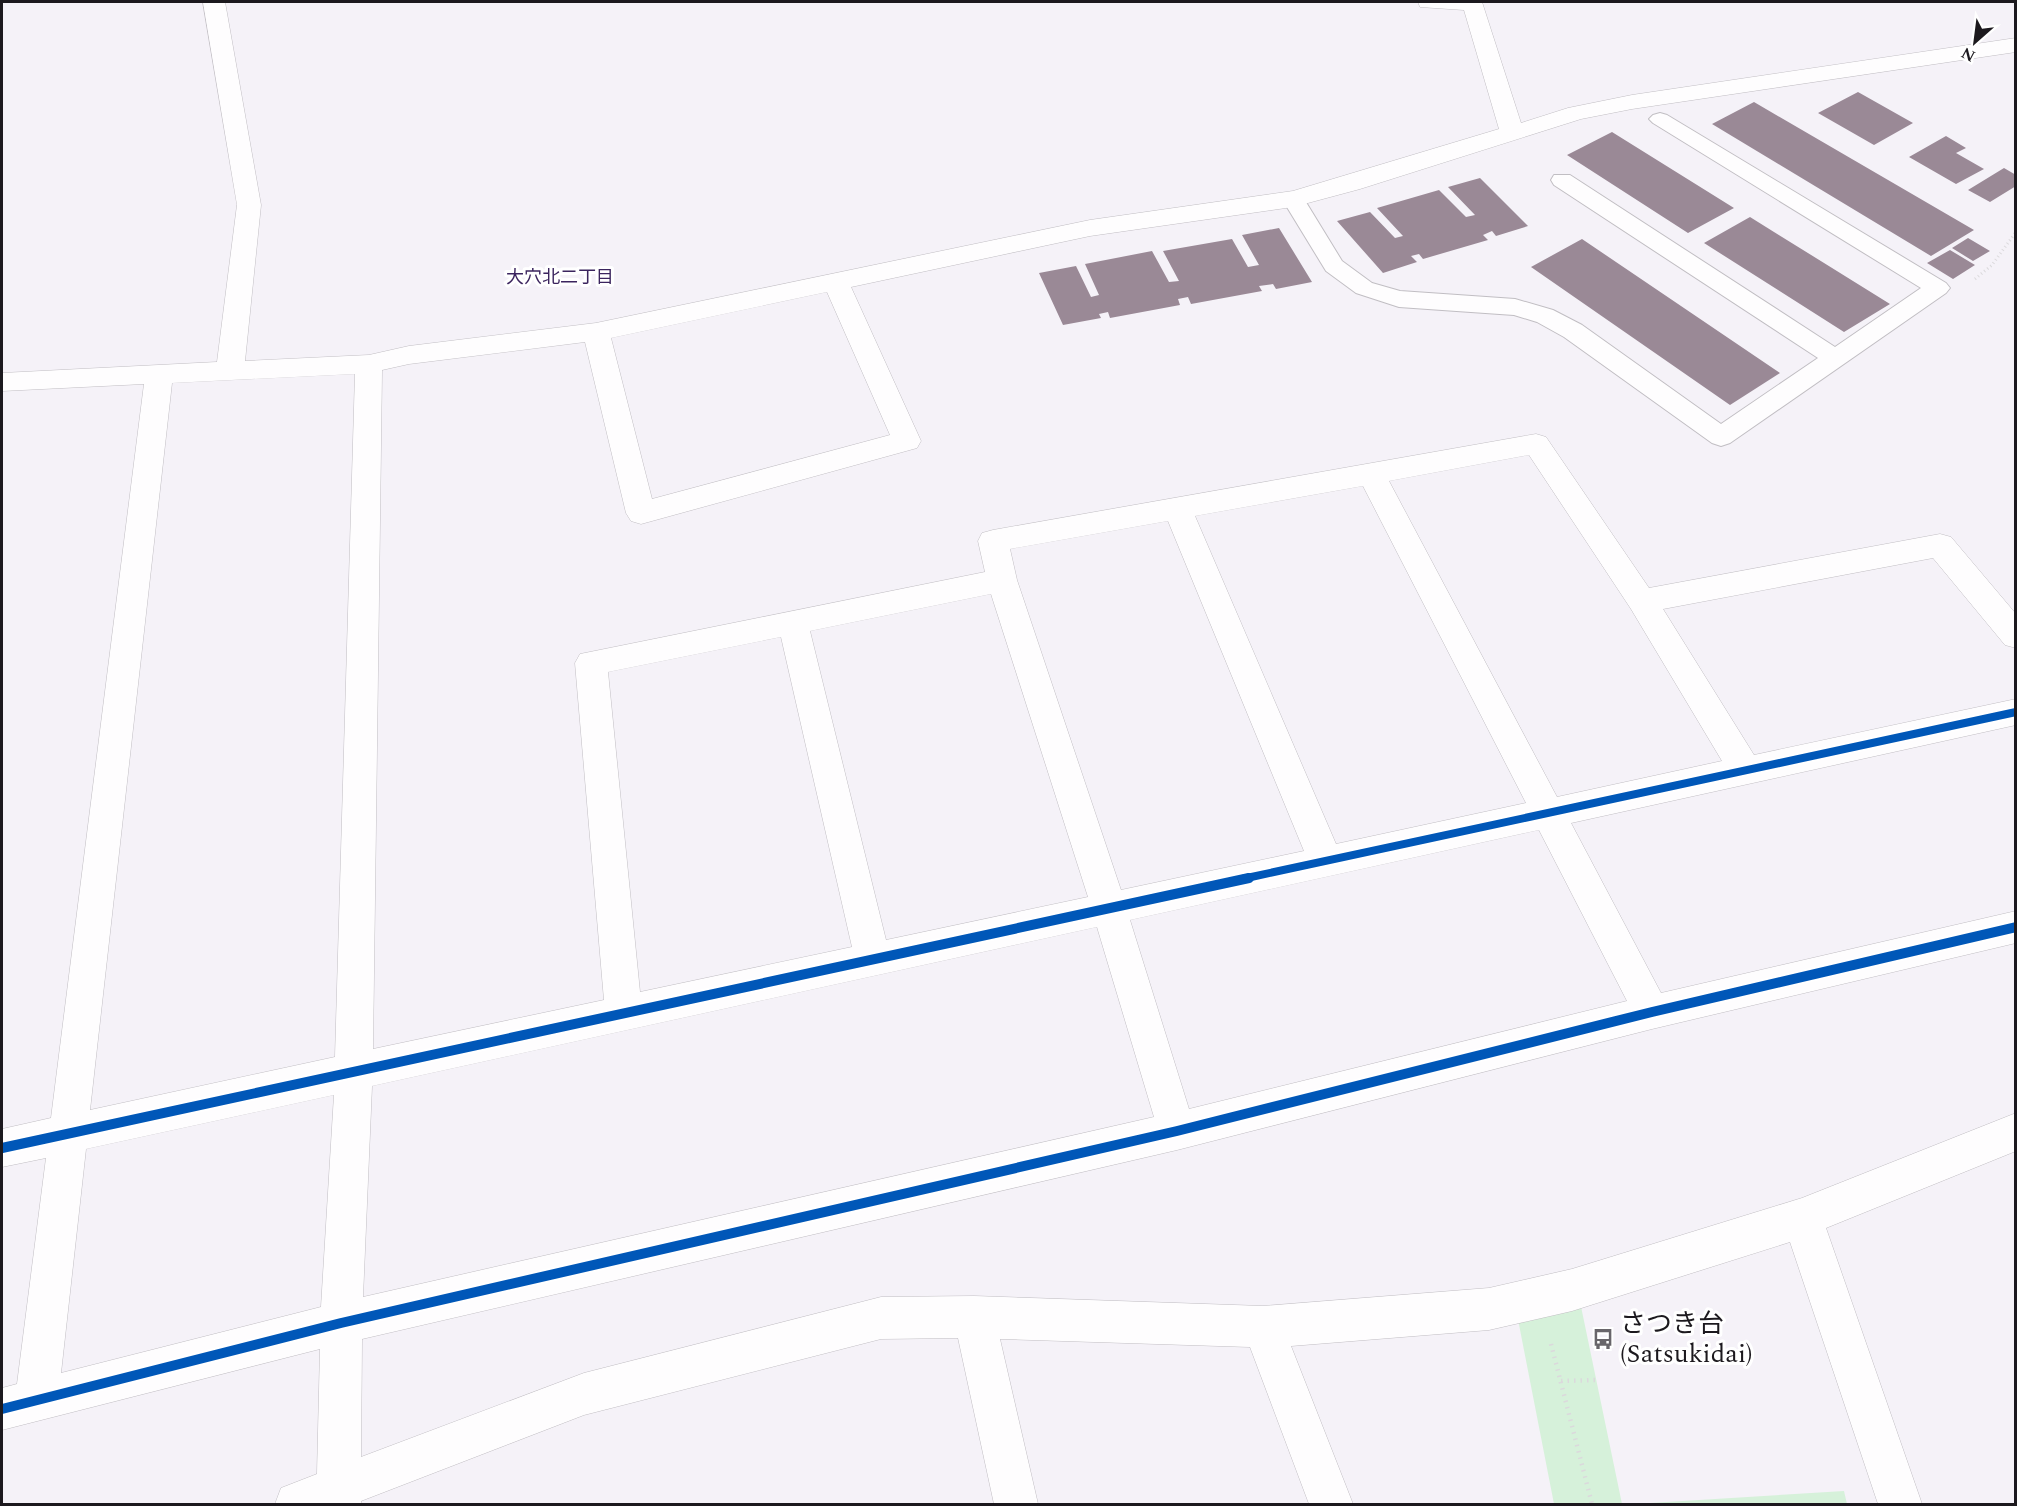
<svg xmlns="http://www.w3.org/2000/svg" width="2017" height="1506" viewBox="0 0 2017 1506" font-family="Spectral,'Noto Sans JP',serif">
	<rect width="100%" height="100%" fill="#f5f2f8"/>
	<!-- green -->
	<path fill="#d6f1da" d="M1578,1292L1622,1504H1554L1514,1299Z
		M1844,1491L1847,1504H1634Z"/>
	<!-- building -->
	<path fill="#9a8996" d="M1858,92L1913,123L1874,145L1818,113Z
		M1754,102L1974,230L1931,256L1712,124Z
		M1612,132L1734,208L1688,233L1567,155Z
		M1946,136L1966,148L1956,153L1984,169L1956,184L1909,157Z
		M2004,168L2016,175V186L1990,202L1968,190Z
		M1480,178L1528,226L1496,236L1492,231L1483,235L1488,240L1423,259L1419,254L1411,256L1417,262L1383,273L1337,221L1370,212L1395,238L1403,236L1377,208L1439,190L1466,217L1475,215L1448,187Z
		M1750,217L1890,304L1844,332L1704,243Z
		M1279,228L1312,282L1276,289L1273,284L1259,286L1262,291L1191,304L1188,297L1178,299L1180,305L1110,318L1108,312L1099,314L1101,318L1063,325L1039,273L1076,266L1091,297L1099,295L1085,264L1152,251L1169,282L1179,281L1163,251L1232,239L1248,267L1259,265L1242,235Z
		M1968,238L1990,251L1973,261L1952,248Z
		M1582,239L1780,373L1730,405L1531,267Z
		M1950,250L1975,265L1953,279L1927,263Z"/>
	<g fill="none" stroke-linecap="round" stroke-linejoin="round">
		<defs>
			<path id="service" d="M1660,113L1667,115L1946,283L1950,288L1946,293L1730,443L1721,446L1712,443L1564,337L1537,322L1514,315L1399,307L1356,293L1326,271L1282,199L1285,194H1301L1342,261L1372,283L1400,291L1515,299L1553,310L1582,325L1721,424L1818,358L1554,185L1551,180L1554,175H1570L1835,347L1921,288L1653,123L1649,119L1653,115Z"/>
			<path id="minor" d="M203,2H225L261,205L245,361L369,355L409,346L596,323L1090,220L1293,191L1499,129L1464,10L1420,7L1418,2H1482L1521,123L1568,108L1632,95L2016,38V52L1632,109L1581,119L1360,189L1293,207L1090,236L851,287L921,441L917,448L641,524L631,521L626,513L585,342L409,364L382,370L373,1049L604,1000L575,663L580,654L985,572L978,541L982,533L993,530L1536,434L1546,437L1649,588L1940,534L1951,537L2016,614V648L2005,645L1933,558L1663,609L1754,755L2016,699V725L1571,823L1661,993L2016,911V943L1652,1029L1177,1150L362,1339L361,1457L584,1373L881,1297L974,1296L1263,1306L1489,1288L1572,1269L1802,1198L2016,1113V1151L1826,1228L1922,1504H1878L1790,1242L1572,1311L1489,1330L1291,1346L1353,1504H1309L1250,1347L1000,1339L1038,1504H994L958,1338L881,1339L584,1415L361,1501V1504H275L281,1488L317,1474L320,1349L2,1430V1388L17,1384L46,1158L2,1167V1129L51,1118L144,384L2,391V373L217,362L237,205ZM827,292L890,435L652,499L611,338ZM355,374L335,1057L90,1110L172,383ZM1529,455L1631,609L1722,761L1557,797L1389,481ZM1363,486L1526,803L1336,844L1195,516ZM1168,521L1304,851L1121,890L1017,580L1010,549ZM991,594L1088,897L886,940L810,631ZM781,637L852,947L640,992L608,672ZM1539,830L1627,1001L1189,1109L1130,920ZM1097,927L1154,1117L363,1297L372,1086ZM334,1095L321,1307L61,1373L86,1149Z"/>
		</defs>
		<!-- service casing -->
		<use href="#service" stroke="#c1bec3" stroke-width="2"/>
		<!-- minor casing -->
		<use href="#minor" stroke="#c1bec3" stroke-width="1"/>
		<!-- path-far1 -->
		<path stroke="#dbd9dc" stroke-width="3" stroke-dasharray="1 3" stroke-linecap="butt" d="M1975,279L1992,265L2016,232"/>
		<!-- path -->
		<path stroke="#dbd9dc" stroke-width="4.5" stroke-dasharray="1.5 5" stroke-linecap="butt" d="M1551,1344L1592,1504
			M1561,1381L1596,1380"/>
		<!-- service -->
		<use href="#service" fill="#fefdfe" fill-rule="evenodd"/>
		<!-- minor -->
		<use href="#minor" fill="#fefdfe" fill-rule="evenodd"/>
		<defs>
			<path id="cycleway-far1" d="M1242,879L2016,712"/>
			<path id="cycleway" d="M2,1148L1249,878
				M2,1409L341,1323L1177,1131L1652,1012L2016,927"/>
		</defs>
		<!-- cycleway-far1 casing -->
		<use href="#cycleway-far1" stroke="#fff" stroke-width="12"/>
		<!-- cycleway casing -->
		<use href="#cycleway" stroke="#fff" stroke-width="14"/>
		<!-- cycleway-far1 -->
		<use href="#cycleway-far1" stroke="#0057b8" stroke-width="8"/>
		<!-- cycleway -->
		<use href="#cycleway" stroke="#0057b8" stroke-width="10"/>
	</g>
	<!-- icons -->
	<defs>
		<symbol id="bus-bare" viewBox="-9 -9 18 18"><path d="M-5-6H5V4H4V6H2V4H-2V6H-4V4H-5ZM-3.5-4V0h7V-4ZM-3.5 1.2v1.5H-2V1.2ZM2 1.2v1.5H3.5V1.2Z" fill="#68656a" stroke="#fff" stroke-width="2.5" paint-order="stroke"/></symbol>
	</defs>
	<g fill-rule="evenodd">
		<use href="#bus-bare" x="1588" y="1324" width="30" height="30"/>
	</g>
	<g text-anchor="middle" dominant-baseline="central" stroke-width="6" stroke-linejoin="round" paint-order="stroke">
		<!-- far-neighbourhood labels -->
		<g font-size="18" fill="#3b245e" stroke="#fff">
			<text x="560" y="277">大穴北二丁目</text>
		</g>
		<!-- near-poi labels -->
		<g font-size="26" fill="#1c191e" stroke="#fff" text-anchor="start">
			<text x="1620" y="1324">さつき台<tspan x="1620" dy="30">(Satsukidai)</tspan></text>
		</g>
	</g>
	<!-- border -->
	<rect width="2017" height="1506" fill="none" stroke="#1c191e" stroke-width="6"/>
	<!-- north arrow -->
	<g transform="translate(1975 42) rotate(208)" stroke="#ffffff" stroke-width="4.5" paint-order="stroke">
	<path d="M0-4.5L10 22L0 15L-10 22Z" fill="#1c191e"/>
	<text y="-9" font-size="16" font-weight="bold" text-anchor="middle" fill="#1c191e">N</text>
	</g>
</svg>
